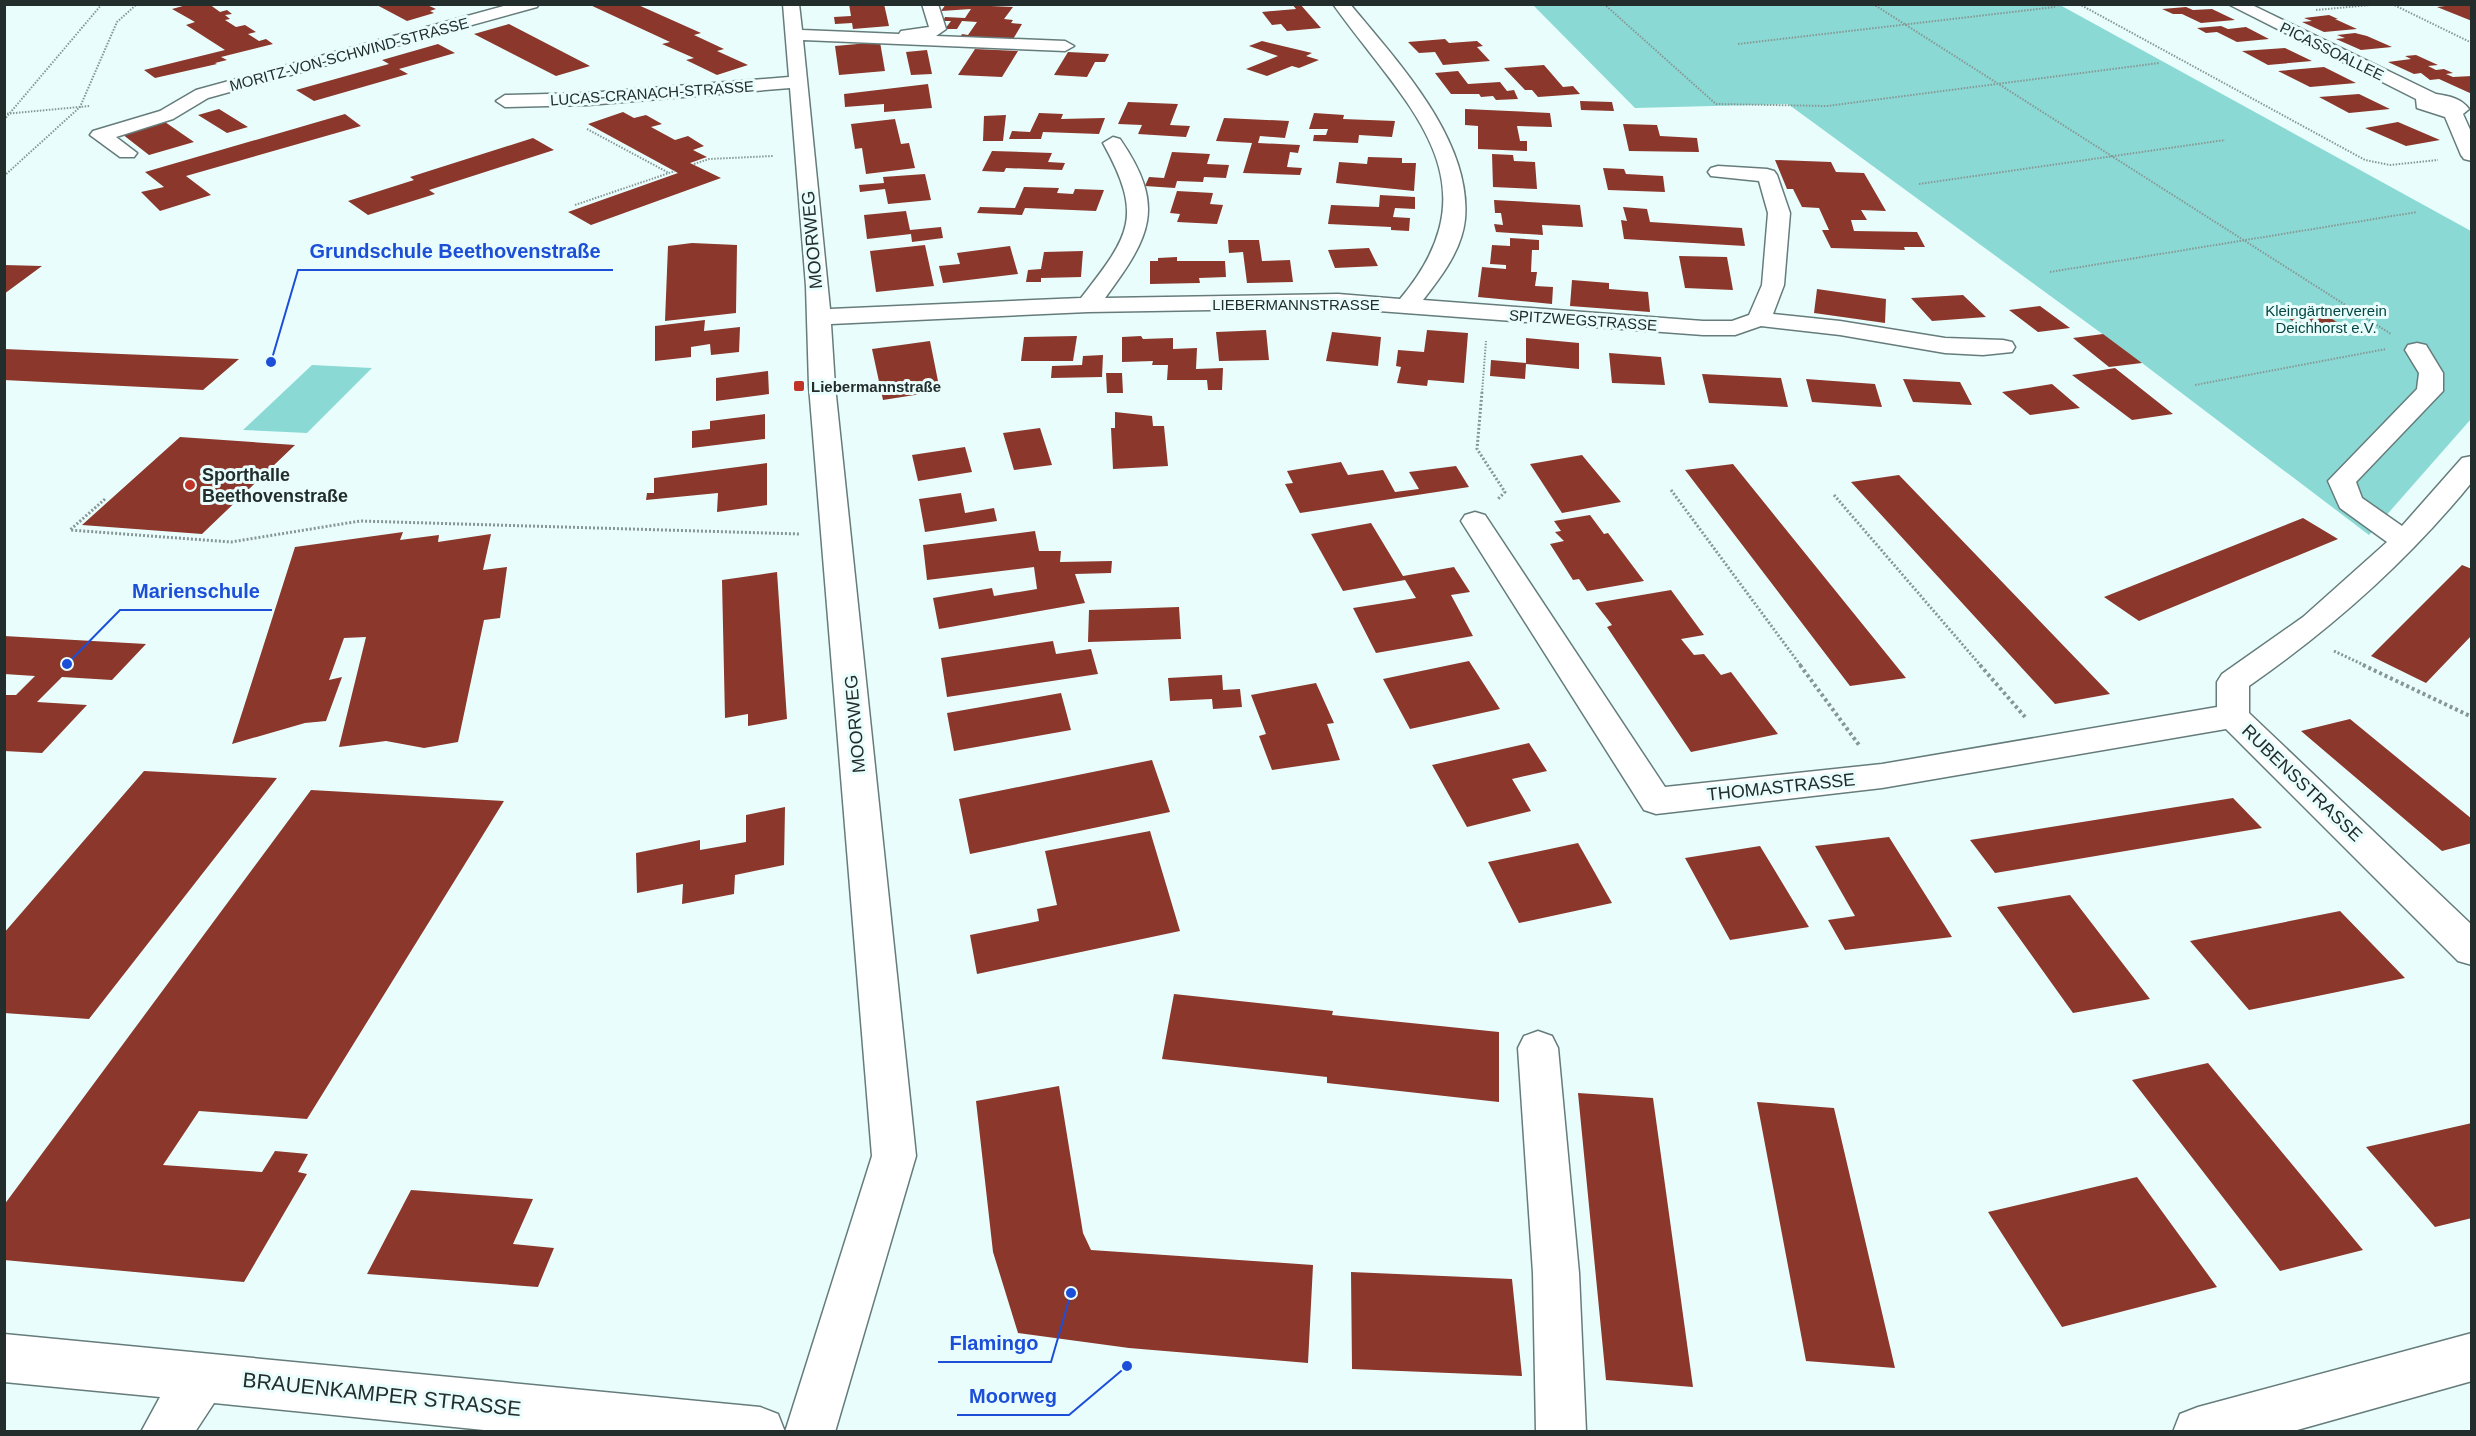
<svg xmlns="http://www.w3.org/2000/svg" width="2476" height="1436" viewBox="0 0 2476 1436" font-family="Helvetica,sans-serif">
	<rect width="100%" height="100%" fill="#e9fefc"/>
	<!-- green -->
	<path fill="#8bd9d4" d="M1533,5H2060L2471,231V419L2369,535L2142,363L1788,104L1635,108Z
		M312,365L372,368L307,433L243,430Z"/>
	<!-- building -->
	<path fill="#8b372c" d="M190,4H209L220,12L227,10L232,14L225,15L230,19L225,20L236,27L245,25L256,32L248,34L259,41L266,39L273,44L221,57L227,60L215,63L217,64L155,78L144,70L225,50L186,25L195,22L172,9Z
		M375,4H425L436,9L430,11L434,13L407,21Z
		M588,4H636L701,33L694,35L724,49L717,51L748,65L717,75L686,60L694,58L662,44L670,42Z
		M849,4H884L889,26L853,29L852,23L835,24L834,17L851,16Z
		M946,4L1013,7L1004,19L1013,20L1011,23L1022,24L1012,41L960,38L962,34L968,35L977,22L962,21L957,29H945L951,21H943L945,17L965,18L971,9L941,11Z
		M1292,4H1300L1321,28L1287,31L1281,24L1272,25L1262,12L1296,9Z
		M2462,4L2472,5V21L2437,7Z
		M2186,7L2193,10L2212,9L2235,20L2201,23L2182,14H2173L2162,9Z
		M2329,15L2338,19H2335L2357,29L2324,32L2302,22L2312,21L2304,18Z
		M509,24L590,66L556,76L474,34Z
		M2221,26L2228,29L2246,27L2269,39L2237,42L2217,32L2206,33L2197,28Z
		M2355,33L2367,36L2392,47L2361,50L2336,39L2345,38L2337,35Z
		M1445,39L1449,43L1477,41L1483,46L1477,47L1490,61L1443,65L1435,52L1419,53L1408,42Z
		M1262,41L1312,53L1306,56L1319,60L1299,68L1292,66L1267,76L1246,69L1278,56L1249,46Z
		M880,42L885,71L839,75L835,46Z
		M438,44L455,53L399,69L408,74L314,101L296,90L389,64L382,60Z
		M2285,48L2312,61L2268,65L2242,51Z
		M975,49L1018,51L1002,77L958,75Z
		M927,50L932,74L911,75L906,52Z
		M1068,52L1109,54L1105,62H1095L1087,77L1054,75Z
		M2416,55L2438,65L2428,66L2436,70L2444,69L2453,73L2446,74L2453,77L2472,76V94L2439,79L2430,80L2421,73L2414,74L2388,62L2411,59L2405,56Z
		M1544,65L1563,87L1573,86L1580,94L1538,97L1532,90H1525L1504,68Z
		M2324,67L2356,83L2310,87L2278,71Z
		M1458,71L1468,84L1500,82L1507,91L1514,90L1518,99L1496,100L1493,96L1481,97L1479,94H1451L1435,73Z
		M928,84L932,108L884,112V104L845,107L844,94Z
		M2359,94L2390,109L2349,113L2319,97Z
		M1580,101L1612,102L1614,111L1581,110Z
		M1128,102L1178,104L1170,125L1190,126L1186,137L1138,134L1142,125L1118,124Z
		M219,109L248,127L227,133L198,115Z
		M1465,109L1550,113L1552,127L1517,126L1520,141H1527V151L1478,149V126L1465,125Z
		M623,112L634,118L646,115L662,124L651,127L675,140L688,136L704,146L693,150L707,157L690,163L721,178L591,225L568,212L678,173L588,124Z
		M1039,113L1063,114L1061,119L1105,118L1099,134L1043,132L1041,139H1009L1012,131L1030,132Z
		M1314,113L1344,115L1343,119L1395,121L1392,137L1359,135L1358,143L1313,141L1314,135H1326L1328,129H1309Z
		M345,114L361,126L186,176L211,195L160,211L141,192L164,187L145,172Z
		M1006,115L1003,141H983L984,116Z
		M1224,118L1289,121L1285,138L1260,136L1258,143L1300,145L1298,153L1290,152L1287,167L1302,168L1300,175L1243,173L1252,143L1216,141Z
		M895,119L901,144L909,143L915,168L866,174L862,148L855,149L851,124Z
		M165,122L194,142L149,155L122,134Z
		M2398,122L2440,140L2406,146L2365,128Z
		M1623,124L1657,125L1660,136L1697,138L1699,152L1629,151Z
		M533,138L554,150L429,190L435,194L368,215L348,201L414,180L410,177Z
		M992,151L1052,153L1048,162L1065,163L1062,170L1006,168L1004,172L982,171Z
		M1172,152L1210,154L1207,164L1229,165L1226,178L1204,177L1203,182L1177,181L1175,188L1145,186L1149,177L1164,178Z
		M1492,154L1513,155L1514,161L1535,162L1537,189L1493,187Z
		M1368,157L1402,158V163H1416L1414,191L1336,183L1339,162L1367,164Z
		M1775,160L1831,162L1836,172L1864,173L1886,211L1861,210L1867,220H1851L1854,231L1917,232L1925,247H1904L1905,250L1831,248L1822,230H1829L1819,208L1802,207L1793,189H1787Z
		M1603,168L1624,169L1626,174L1663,176L1665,192L1608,190Z
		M925,174L931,200L888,204L885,189L860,192L859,185L884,183L883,177Z
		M1024,187L1059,188L1057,193L1073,194L1075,189L1104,190L1096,211L1025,208L1022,215L977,213L980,207L1015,208Z
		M1177,191L1213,193L1210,204L1223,205L1217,224L1177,222L1180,214L1170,213Z
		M1380,195L1415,197V209L1395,208L1393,217L1410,218L1409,231L1391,230V227L1328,224L1331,205L1379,207Z
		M1494,200L1580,205L1583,227L1542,225L1543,235L1496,232L1494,224L1503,225L1501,213H1495Z
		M1623,207L1647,209L1650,222L1742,228L1745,246L1624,239L1621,220L1627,221Z
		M906,211L910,230L941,227L943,238L912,242L911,234L867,239L864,215Z
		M1510,238L1539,240V250H1532L1531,272H1537L1535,286L1553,287L1552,304L1478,297L1482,267L1506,269V265L1490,264L1492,245L1510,246Z
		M1228,240H1259L1262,261L1290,260L1293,282L1247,283L1243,252L1229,253Z
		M692,243L737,245L736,313L665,321L668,246Z
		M925,245L934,286L876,292L870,251Z
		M1010,246L1018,274L943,283L939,266L960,264L957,253Z
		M1369,248L1378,266L1335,268L1328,250Z
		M1083,251L1081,277L1041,278V282H1026L1028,270L1041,269L1044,252Z
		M1679,256L1727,257L1733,290L1685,288Z
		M1177,257V261H1225L1226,277L1199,278L1200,283L1150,284V261H1158V258Z
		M4,265L42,266L4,294Z
		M1572,280L1609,283V289L1648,292L1650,312L1570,306Z
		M1817,289L1886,299L1885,323L1814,313Z
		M1963,295L1986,317L1932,321L1911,298Z
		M2309,305L2350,330L2315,335L2275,310Z
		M2040,306L2070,328L2038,332L2009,310Z
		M705,320L704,331L740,327L739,352L711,355L710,344L691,347V357L655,361V326Z
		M1266,330L1269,360L1219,361L1216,332Z
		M1427,330L1468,333L1464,383L1428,380L1427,386L1397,383L1401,367L1396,366L1398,350L1424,352Z
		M1332,332L1381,337L1378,366L1326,361Z
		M2103,334L2142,363L2109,367L2073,338Z
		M1077,336L1073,361H1021L1024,337Z
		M1141,336L1143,339L1173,338V349L1197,348L1196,369L1223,368L1222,390H1208L1207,380H1167L1168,365H1152L1153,361L1122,362V337Z
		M1526,338L1579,343V369L1526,364L1525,379L1490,376L1491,360L1526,363Z
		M930,341L940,391L883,400L872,349Z
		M4,349L239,359L203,390L4,380Z
		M1609,353L1661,357L1665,385L1612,383Z
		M1103,355L1102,377L1051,378L1052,366L1082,365L1083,356Z
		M2115,368L2173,414L2132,420L2072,375Z
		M768,371L769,394L716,401V378Z
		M1106,373H1122L1123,393H1107Z
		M1702,374L1781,378L1788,407L1709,403Z
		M1806,379L1875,384L1882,407L1812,402Z
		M1903,379L1960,382L1972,405L1913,402Z
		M2052,384L2080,408L2030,415L2002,392Z
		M1115,412L1152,416L1153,426H1164L1168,466L1113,469L1111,428H1115Z
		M765,414V439L692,448V431L710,429V421Z
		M1040,428L1052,465L1014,470L1003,433Z
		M180,437L295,445L202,534L82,525Z
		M965,447L972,472L918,481L912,455Z
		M1582,455L1621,502L1562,513L1530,464Z
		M1341,462L1348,475L1383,470L1395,492L1419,489L1409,472L1456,466L1469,487L1300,513L1285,484L1293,483L1287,471Z
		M767,463V505L717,512L718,493L646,500L647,493H654V478Z
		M1733,464L1906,678L1850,686L1685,470Z
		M1899,475L2110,694L2055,704L1851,482Z
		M961,493L965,513L994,508L997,521L925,532L919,499Z
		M1590,515L1604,534L1608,533L1644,581L1587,591L1579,579L1573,580L1550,544L1564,541L1555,532L1561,531L1554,521Z
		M2303,518L2338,539L2139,621L2104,597Z
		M1371,523L1403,576L1454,567L1470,592L1451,595L1473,636L1376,653L1353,608L1416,598L1405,580L1343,591L1311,534Z
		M1035,531L1039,551H1061L1060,562L1112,561L1111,573L1075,574L1085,603L939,629L933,598L992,588L994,596L1037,589L1034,567L927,580L923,545Z
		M403,532L400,540L439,535L438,542L491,534L483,570L507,567L500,618L484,620L458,742L424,748L386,741L339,747L366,637L344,638L329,680L342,677L326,721L305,723L232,744L295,547Z
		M2462,565L2472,569V635L2426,683L2371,656Z
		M777,572L787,719L748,726V714L725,718L722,580Z
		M1671,590L1704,635L1681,639L1694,655L1704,654L1721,675L1731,672L1778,734L1691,752L1607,627L1612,625L1595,603Z
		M1179,607L1181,639L1088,642L1089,610Z
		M4,636L146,644L112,680L62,677L37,702L87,705L42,753L4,751V695H16L35,676L4,674Z
		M1053,641L1056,654L1091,649L1098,674L947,697L941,658Z
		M1469,661L1500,709L1410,729L1383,679Z
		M1222,675L1223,690L1240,689L1242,707L1213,709L1212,699L1170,701L1168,678Z
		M1316,683L1334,723L1327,724L1340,760L1272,770L1259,736L1266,734L1251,695Z
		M1061,693L1071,730L954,751L947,713Z
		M2350,719L2472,819V843L2442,851L2301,731Z
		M1529,743L1547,771L1512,779L1531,811L1467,827L1432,765Z
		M1152,760L1170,812L970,854L959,799Z
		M144,771L277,778L89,1019L4,1013V933Z
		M311,790L504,801L307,1119L199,1111L163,1165L262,1172L275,1151L308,1154L298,1172L307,1174L244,1282L4,1260V1205Z
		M2233,798L2262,828L1995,873L1970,840Z
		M785,807L784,865L735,875L734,894L682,904L683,884L637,893L636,853L700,840V850L746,842V815Z
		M1150,831L1180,931L977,974L970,935L1039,921L1037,909L1057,905L1045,851Z
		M1889,837L1952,937L1845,950L1828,920L1855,916L1815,846Z
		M1578,843L1612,903L1519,923L1488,862Z
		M1760,846L1809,927L1730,940L1685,858Z
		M2070,895L2150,999L2073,1013L1997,907Z
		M2340,911L2405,978L2249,1010L2190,941Z
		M1174,994L1333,1011L1332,1015L1499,1032V1102L1327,1083V1077L1162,1059Z
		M2208,1063L2363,1250L2280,1271L2132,1080Z
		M1059,1086L1083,1233L1091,1250L1313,1265L1308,1363L1129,1348L1018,1333L993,1252L976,1101Z
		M1578,1093L1653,1098L1693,1387L1606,1380Z
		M1757,1102L1834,1108L1895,1368L1806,1361Z
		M2472,1123V1218L2435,1227L2366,1147Z
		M2137,1177L2217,1287L2062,1327L1988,1212Z
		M411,1190L533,1199L513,1244L554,1248L538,1287L367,1274Z
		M1351,1272L1512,1279L1522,1376L1352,1369Z"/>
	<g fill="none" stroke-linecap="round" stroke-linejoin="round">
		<defs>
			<path id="minor" d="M511,4H539L537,7L208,98L173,119L116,137L137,153L134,157H120L90,135L93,131L160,111L196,90Z
				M783,4H799L802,30L899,34L901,31L929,27L922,4H938L946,29L936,36L1065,41L1074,46L1065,51L803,40L830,309L1081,298C1130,235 1144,217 1103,143L1113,137L1120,139C1167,207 1150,237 1105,298L1338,294L1400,299C1501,179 1403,103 1333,4H1350C1397,61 1472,140 1465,219C1462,250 1441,277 1423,300L1703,321H1732L1749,315L1762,285L1768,213L1759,181L1711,176L1708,172L1711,168L1718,166L1767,169L1774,171L1777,175L1790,213L1784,285L1773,314L1840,321L1945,338L2003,340L2012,342L2015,347L2012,352L1983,355L1945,353L1840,335L1761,326L1735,335H1703L1338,308L1088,312L831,324L835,386L916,1156L835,1432H785L872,1156L809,386L806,286L790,88L588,105L505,107L496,101L505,95L588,93L789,77Z
				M2228,4H2250L2436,94C2449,96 2461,98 2469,109L2463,114L2472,134V161L2464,159L2461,155L2445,117L2417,108L2416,99Z
				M2417,343L2426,345L2443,373V391L2356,482L2362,498L2402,526L2462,458L2472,456V482C2407,562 2332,628 2249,686V713L2472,925V965L2458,961L2226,729L1882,788L1656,814L1644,810L1461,521L1465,515L1475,512L1485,515L1665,787L1882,764L2217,707V682L2222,674L2303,617L2387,542L2340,508L2328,481L2417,389L2419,373L2405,350L2408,345Z
				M1538,1031L1552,1036L1558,1048L1579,1273L1586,1432H1536L1533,1273L1518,1048L1524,1036Z
				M2472,1333V1381L2290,1432H2173L2180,1414L2198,1407Z
				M4,1334L760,1407L778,1414L785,1432H504L214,1403L195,1432H141L160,1397L4,1382Z"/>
		</defs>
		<!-- minor casing -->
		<use href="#minor" stroke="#657c7b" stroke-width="3"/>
		<!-- path-far2 -->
		<path stroke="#879795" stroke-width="2" stroke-dasharray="1.5 1.5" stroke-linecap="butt" d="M1604,4L1716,104L1827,106L2159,63
			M1873,4L2391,334
			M2079,4L2365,160L2390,165L2438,160
			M2392,4L2472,43
			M2316,10L2381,4
			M1738,44L2055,7
			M4,114L90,106
			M4,120L102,4
			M587,129L669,173
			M694,164L709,159L773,156
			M4,176L80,107L117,22L137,4
			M1919,184L2225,140
			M575,205L675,171
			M2050,272L2417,212
			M2195,385L2386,349
			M1482,393L1486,341"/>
		<!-- path-far1 -->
		<path stroke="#879795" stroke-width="3" stroke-dasharray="2 2" stroke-linecap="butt" d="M1482,392L1477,449L1505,492L1498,499
			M1671,490L1801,666
			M1834,495L1981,666
			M105,499L70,530L231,542L360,521L800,534
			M2334,651L2366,666"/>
		<!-- path -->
		<path stroke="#879795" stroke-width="4" stroke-dasharray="3 3" stroke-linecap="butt" d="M1800,665L1859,745
			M1980,665L2025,717
			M2363,665L2472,717"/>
		<!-- minor -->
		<use href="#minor" fill="#fff" fill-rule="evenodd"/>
	</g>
	<!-- markers -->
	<g fill="#c03327" stroke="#e9fefc" stroke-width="2">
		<rect x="793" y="380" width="12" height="12" rx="3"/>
		<circle cx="190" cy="485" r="6"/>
	</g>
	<g text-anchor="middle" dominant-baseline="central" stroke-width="6" stroke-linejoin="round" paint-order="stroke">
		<!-- far-street labels -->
		<g font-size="15" fill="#232d2c" stroke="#e9fefc">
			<text transform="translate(2332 51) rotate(26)">PICASSOALLEE</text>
			<text transform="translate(349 54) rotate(-15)">MORITZ-VON-SCHWIND-STRASSE</text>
			<text transform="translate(652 93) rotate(-4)">LUCAS-CRANACH-STRASSE</text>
			<text x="1296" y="304">LIEBERMANNSTRASSE</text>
			<text transform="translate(1583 320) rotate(4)">SPITZWEGSTRASSE</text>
		</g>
		<!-- far-park labels -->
		<g font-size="15" fill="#054643" stroke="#e9fefc">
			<text x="2326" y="310">Kleingärtnerverein<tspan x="2326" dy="17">Deichhorst e.V.</tspan></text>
		</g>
		<!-- far-poi labels -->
		<g font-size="15" font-weight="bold" fill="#232d2c" stroke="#e9fefc" text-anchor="start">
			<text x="811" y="386">Liebermannstraße</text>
		</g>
		<!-- street labels -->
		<g font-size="18" fill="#232d2c" stroke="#e9fefc">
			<text transform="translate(812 240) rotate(-95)">MOORWEG</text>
			<text transform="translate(855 724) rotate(-95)">MOORWEG</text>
			<text transform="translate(2302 783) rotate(44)">RUBENSSTRASSE</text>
			<text transform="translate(1781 787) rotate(-6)">THOMASTRASSE</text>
		</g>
		<!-- poi labels -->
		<g font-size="18" font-weight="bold" fill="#232d2c" stroke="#e9fefc" text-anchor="start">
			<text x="202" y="475">Sporthalle<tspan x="202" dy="21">Beethovenstraße</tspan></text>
		</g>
		<!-- near-street labels -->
		<g font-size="21" fill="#232d2c" stroke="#e9fefc">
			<text transform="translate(382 1394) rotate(6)">BRAUENKAMPER STRASSE</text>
		</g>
	</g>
	<!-- callouts -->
	<path fill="none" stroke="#1d4ed8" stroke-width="2" d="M271 362L298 270H613M67 664L120 610H272M1071 1293L1051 1362H938M1127 1366L1069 1415H957"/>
	<g fill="#1d4ed8" stroke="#e9fefc" stroke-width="2">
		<circle cx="271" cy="362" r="6"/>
		<circle cx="67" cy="664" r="6"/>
		<circle cx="1071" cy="1293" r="6"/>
		<circle cx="1127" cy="1366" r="6"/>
	</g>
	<g font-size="20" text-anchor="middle" font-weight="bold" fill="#1d4ed8" stroke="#e9fefc" stroke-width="6" stroke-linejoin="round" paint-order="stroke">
		<text x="455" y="258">Grundschule Beethovenstraße</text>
		<text x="196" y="598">Marienschule</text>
		<text x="994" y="1350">Flamingo</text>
		<text x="1013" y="1403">Moorweg</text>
	</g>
	<!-- border -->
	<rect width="2476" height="1436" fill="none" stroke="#232d2c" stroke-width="12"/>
</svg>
